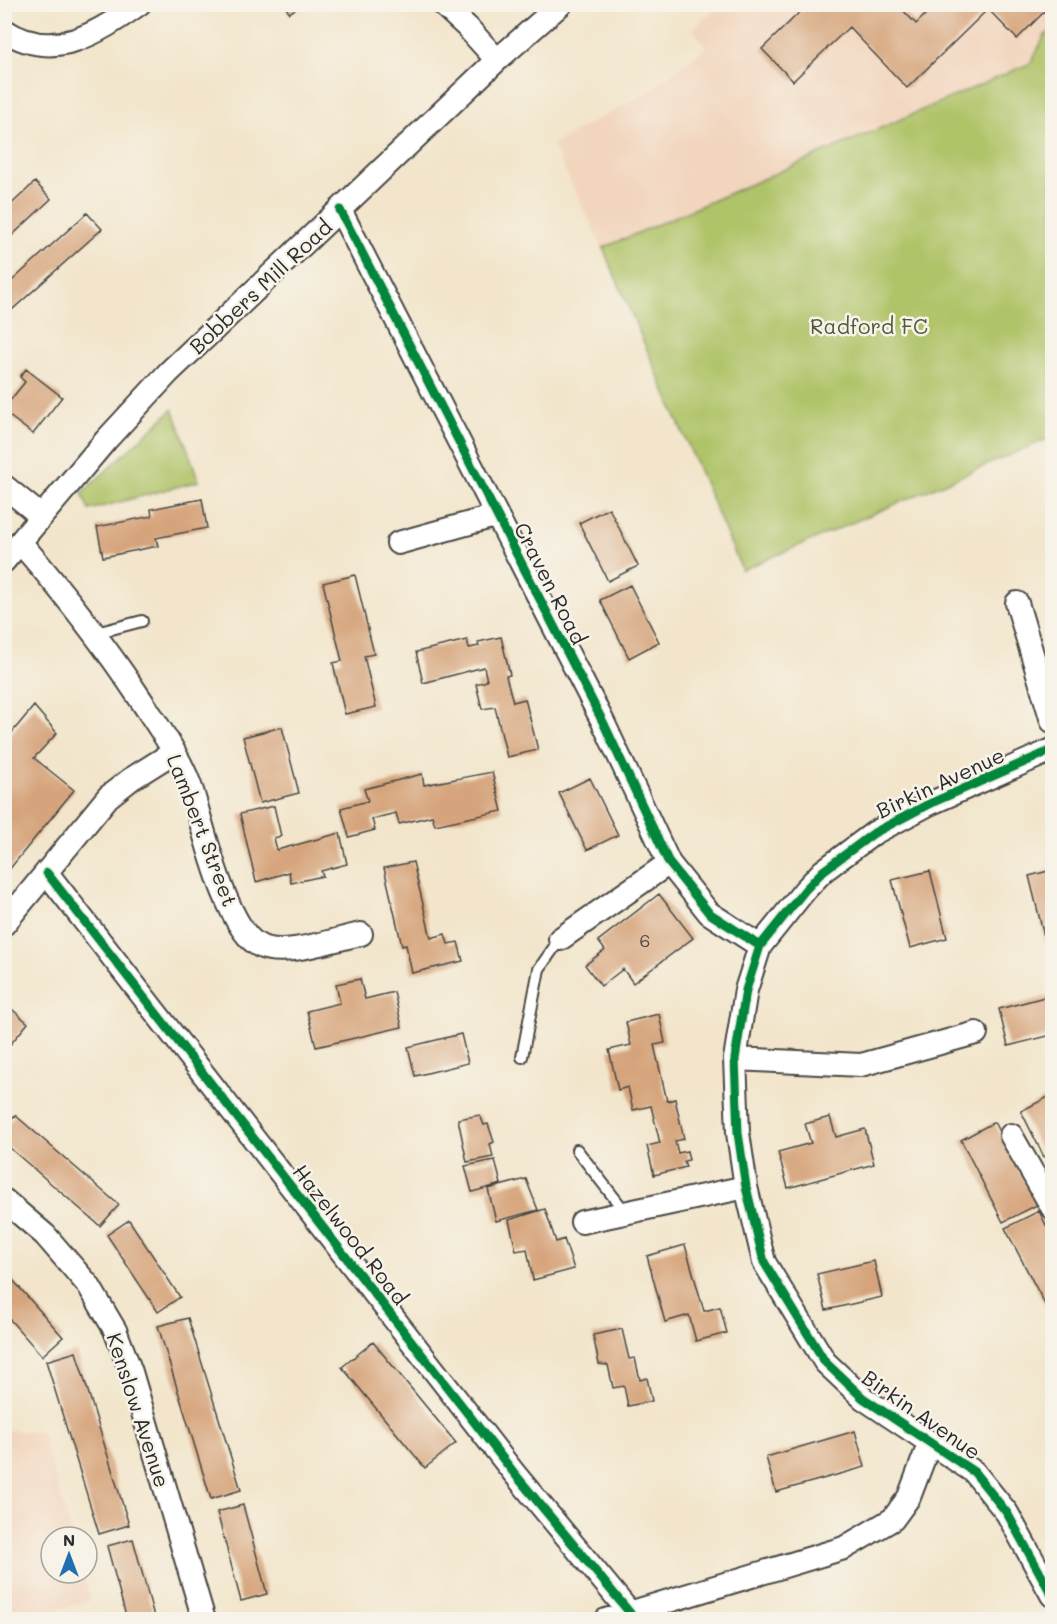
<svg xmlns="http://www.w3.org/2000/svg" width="1057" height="1624" viewBox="0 0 1057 1624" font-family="Mali,sans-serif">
	<rect width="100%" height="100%" fill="#f7f3e8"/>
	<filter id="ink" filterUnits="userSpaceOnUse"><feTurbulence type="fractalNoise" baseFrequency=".0167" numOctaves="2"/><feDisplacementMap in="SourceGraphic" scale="12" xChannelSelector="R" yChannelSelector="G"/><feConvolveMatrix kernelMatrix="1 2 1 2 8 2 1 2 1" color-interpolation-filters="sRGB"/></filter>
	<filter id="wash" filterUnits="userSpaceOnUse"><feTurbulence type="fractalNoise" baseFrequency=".008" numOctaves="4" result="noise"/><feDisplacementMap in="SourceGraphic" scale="24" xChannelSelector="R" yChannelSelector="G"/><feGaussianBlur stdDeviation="1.35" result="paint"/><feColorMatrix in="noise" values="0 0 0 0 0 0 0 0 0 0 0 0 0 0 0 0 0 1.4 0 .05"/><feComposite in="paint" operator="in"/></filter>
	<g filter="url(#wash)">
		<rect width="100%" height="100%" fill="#f2e5cb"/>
		<!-- built -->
		<path fill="#f2d5bd" d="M719,5H1052V31L1045,35L1031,63L603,248L552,144L649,92L706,47L693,29Z
			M4,1430L41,1432L73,1537H51V1573H83L91,1600L26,1619H5Z"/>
		<!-- green -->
		<path fill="#afc367" stroke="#6d7749" stroke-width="1.5" d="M1052,31V437L742,570L603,248L1031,63L1045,35Z
			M173,409L199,481L89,510L82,493Z"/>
		<g id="blocks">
			<!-- building -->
			<path fill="#d6a47c" d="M284,4H297L299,7L289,13Z
				M808,4H897L916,24L936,4H1052L1017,39L988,9L907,88L849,27L793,81L762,49Z
				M35,182L51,199L4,243V211Z
				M87,213L102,229L4,317V288Z
				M26,369L62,397L33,434L4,412V408L25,382L20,377Z
				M202,499L207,528L156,538L158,546L103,557L97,527L152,516L151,509Z
				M609,508L638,566L608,581L579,523Z
				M355,575L374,654L364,656L376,707L345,714L333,663L342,661L323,583Z
				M630,585L659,642L629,658L600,600Z
				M501,637L510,675L506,676L513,702L525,699L538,750L507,757L495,707L482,709L476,684L487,681L484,667L423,683L416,652L467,640L469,648L479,646L478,642Z
				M34,706L57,733L34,758L74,790L4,876V742Z
				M282,727L299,793L260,803L243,737Z
				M492,772L502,811L435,825L432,816L399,824L396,813L372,819L375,830L349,837L341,808L368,801L364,789L422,774L424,785Z
				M590,778L618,835L587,850L559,793Z
				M274,806L281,836L274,838L277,850L340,833L347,864L321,871L323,876L291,883L289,872L256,882L240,814Z
				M413,862L431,938L445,934L448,944L458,942L463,961L412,973L406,945L402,946L384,868Z
				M1052,870V942L1046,944L1029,876Z
				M930,871L947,938L910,948L892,880Z
				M659,894L693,938L633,983L623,969L601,986L585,965L605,950L598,941Z
				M360,979L365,999L394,992L402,1027L316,1047L307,1011L340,1003L336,984Z
				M1052,995V1035L1008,1046L999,1009Z
				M7,1005L28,1023L4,1052V1008Z
				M659,1014L665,1043L654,1045L667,1101L675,1099L684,1139L675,1141L678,1153L687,1151L689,1160L684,1161L686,1167L654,1175L647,1146L660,1143L651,1106L633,1110L628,1087L618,1090L609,1050L631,1045L626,1022Z
				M461,1034L468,1063L415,1076L408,1047Z
				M1052,1095V1153L1044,1157L1021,1111Z
				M15,1115L119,1205L100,1226L4,1143V1128Z
				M480,1115L484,1125L488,1124L494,1142L490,1144L493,1157L467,1162L458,1119Z
				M830,1117L836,1137L865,1129L874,1164L788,1188L778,1152L811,1143L805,1124Z
				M994,1122L1037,1205L1003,1222L961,1140Z
				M495,1160L501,1184L472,1192L465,1166Z
				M526,1179L538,1210L496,1221L488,1189Z
				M545,1209L556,1242L564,1239L574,1269L533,1280L527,1249L516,1251L509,1220Z
				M1039,1211L1052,1237V1318L1005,1228Z
				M129,1220L180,1297L158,1312L107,1235Z
				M685,1245L704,1311L720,1307L727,1333L696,1341L689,1315L665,1322L647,1256Z
				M874,1261L882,1297L826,1310L817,1274Z
				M4,1270L63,1337L42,1356L4,1313Z
				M188,1318L241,1490L211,1499L158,1326Z
				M622,1329L629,1359L635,1358L640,1380L647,1378L652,1401L628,1406L624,1386L613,1388L608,1365L599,1364L593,1335Z
				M373,1342L456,1443L425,1468L342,1367Z
				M76,1352L129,1525L99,1534L46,1361Z
				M855,1431L865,1467L776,1492L766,1457Z
				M243,1505L267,1594L241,1601L217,1512Z
				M133,1539L155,1620H127L107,1546Z"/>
		</g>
	</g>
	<g filter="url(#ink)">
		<use href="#blocks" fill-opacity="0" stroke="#494743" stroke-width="1.5"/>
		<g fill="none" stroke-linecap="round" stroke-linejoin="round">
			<defs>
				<path id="service" d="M96,633L142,621
					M522,1057L539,969L560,939
					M577,1150L626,1213"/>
				<path id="minor" d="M442,4L467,27L497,60
					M4,30C53,63 98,33 139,4
					M340,210L603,722L669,863L709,913L760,946
					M4,486L41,516
					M20,542C64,593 104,644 141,700C160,729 181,758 192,791C203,826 226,930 260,946C283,958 336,939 361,934
					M398,543L495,516
					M4,561L106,440L169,372L497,60L561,4
					M1017,603L1052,721
					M1052,750L929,804L874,833L823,871L805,890L760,946L746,990L735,1059L738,1133L746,1187L764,1262L825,1362L863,1398L974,1472L1007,1513L1052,1595
					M47,873L514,1473L630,1613
					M4,924L108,797L131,779L174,752
					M560,939L669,863
					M735,1059L861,1065L976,1033
					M1011,1135L1052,1207
					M4,1200L45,1235L89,1286L115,1330L131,1372L204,1620
					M582,1222L746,1187
					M606,1620L844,1548L893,1519L909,1497L930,1442"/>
			</defs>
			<!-- service casing -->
			<use href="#service" stroke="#494743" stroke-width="14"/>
			<!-- minor casing -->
			<use href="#minor" stroke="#494743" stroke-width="26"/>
			<!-- service -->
			<use href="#service" stroke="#fff" stroke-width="10"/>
			<!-- minor -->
			<use href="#minor" stroke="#fff" stroke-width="22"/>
			<defs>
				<path id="cycleway" d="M340,210L603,722L669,863L709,913L760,946
					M1052,750L929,804L874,833L823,871L805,890L760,946L746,990L735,1059L738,1133L746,1187L764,1262L825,1362L863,1398L974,1472L1007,1513L1052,1595
					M47,873L514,1473L630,1613"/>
			</defs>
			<!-- cycleway casing -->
			<use href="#cycleway" stroke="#f7f3e8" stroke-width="13"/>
			<!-- cycleway -->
			<use href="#cycleway" stroke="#00873e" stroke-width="9"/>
		</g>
	</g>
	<g text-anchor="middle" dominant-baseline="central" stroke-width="5" stroke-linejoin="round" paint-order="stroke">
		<!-- number labels -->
		<g font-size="18" fill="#56493f">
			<text x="645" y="940">6</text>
		</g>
		<!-- street labels -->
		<g font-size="21" fill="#2b2b2b" stroke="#f7f3e8">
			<text transform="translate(260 286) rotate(-43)">Bobbers Mill Road</text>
			<text transform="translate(551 583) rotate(63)">Craven Road</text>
			<text transform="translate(940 782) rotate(-25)">Birkin Avenue</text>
			<text transform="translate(203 830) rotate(69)">Lambert Street</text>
			<text transform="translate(351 1234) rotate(52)">Hazelwood Road</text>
			<text transform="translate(139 1410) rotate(72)">Kenslow Avenue</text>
			<text transform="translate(922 1414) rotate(35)">Birkin Avenue</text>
		</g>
		<!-- park labels -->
		<g font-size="21" fill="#53593d" stroke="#f7f3e8">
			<text x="869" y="325">Radford FC</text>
		</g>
	</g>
	<!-- margin -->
	<rect width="1057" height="1624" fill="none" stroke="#f7f3e8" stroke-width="24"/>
	<!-- north arrow -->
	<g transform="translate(69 1555)"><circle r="28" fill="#f7f3e8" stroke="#a5a39c" stroke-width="1.5"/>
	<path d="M0-4.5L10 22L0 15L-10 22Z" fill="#1f6fb2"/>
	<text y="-9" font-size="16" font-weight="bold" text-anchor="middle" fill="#2b2b2b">N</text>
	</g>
</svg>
